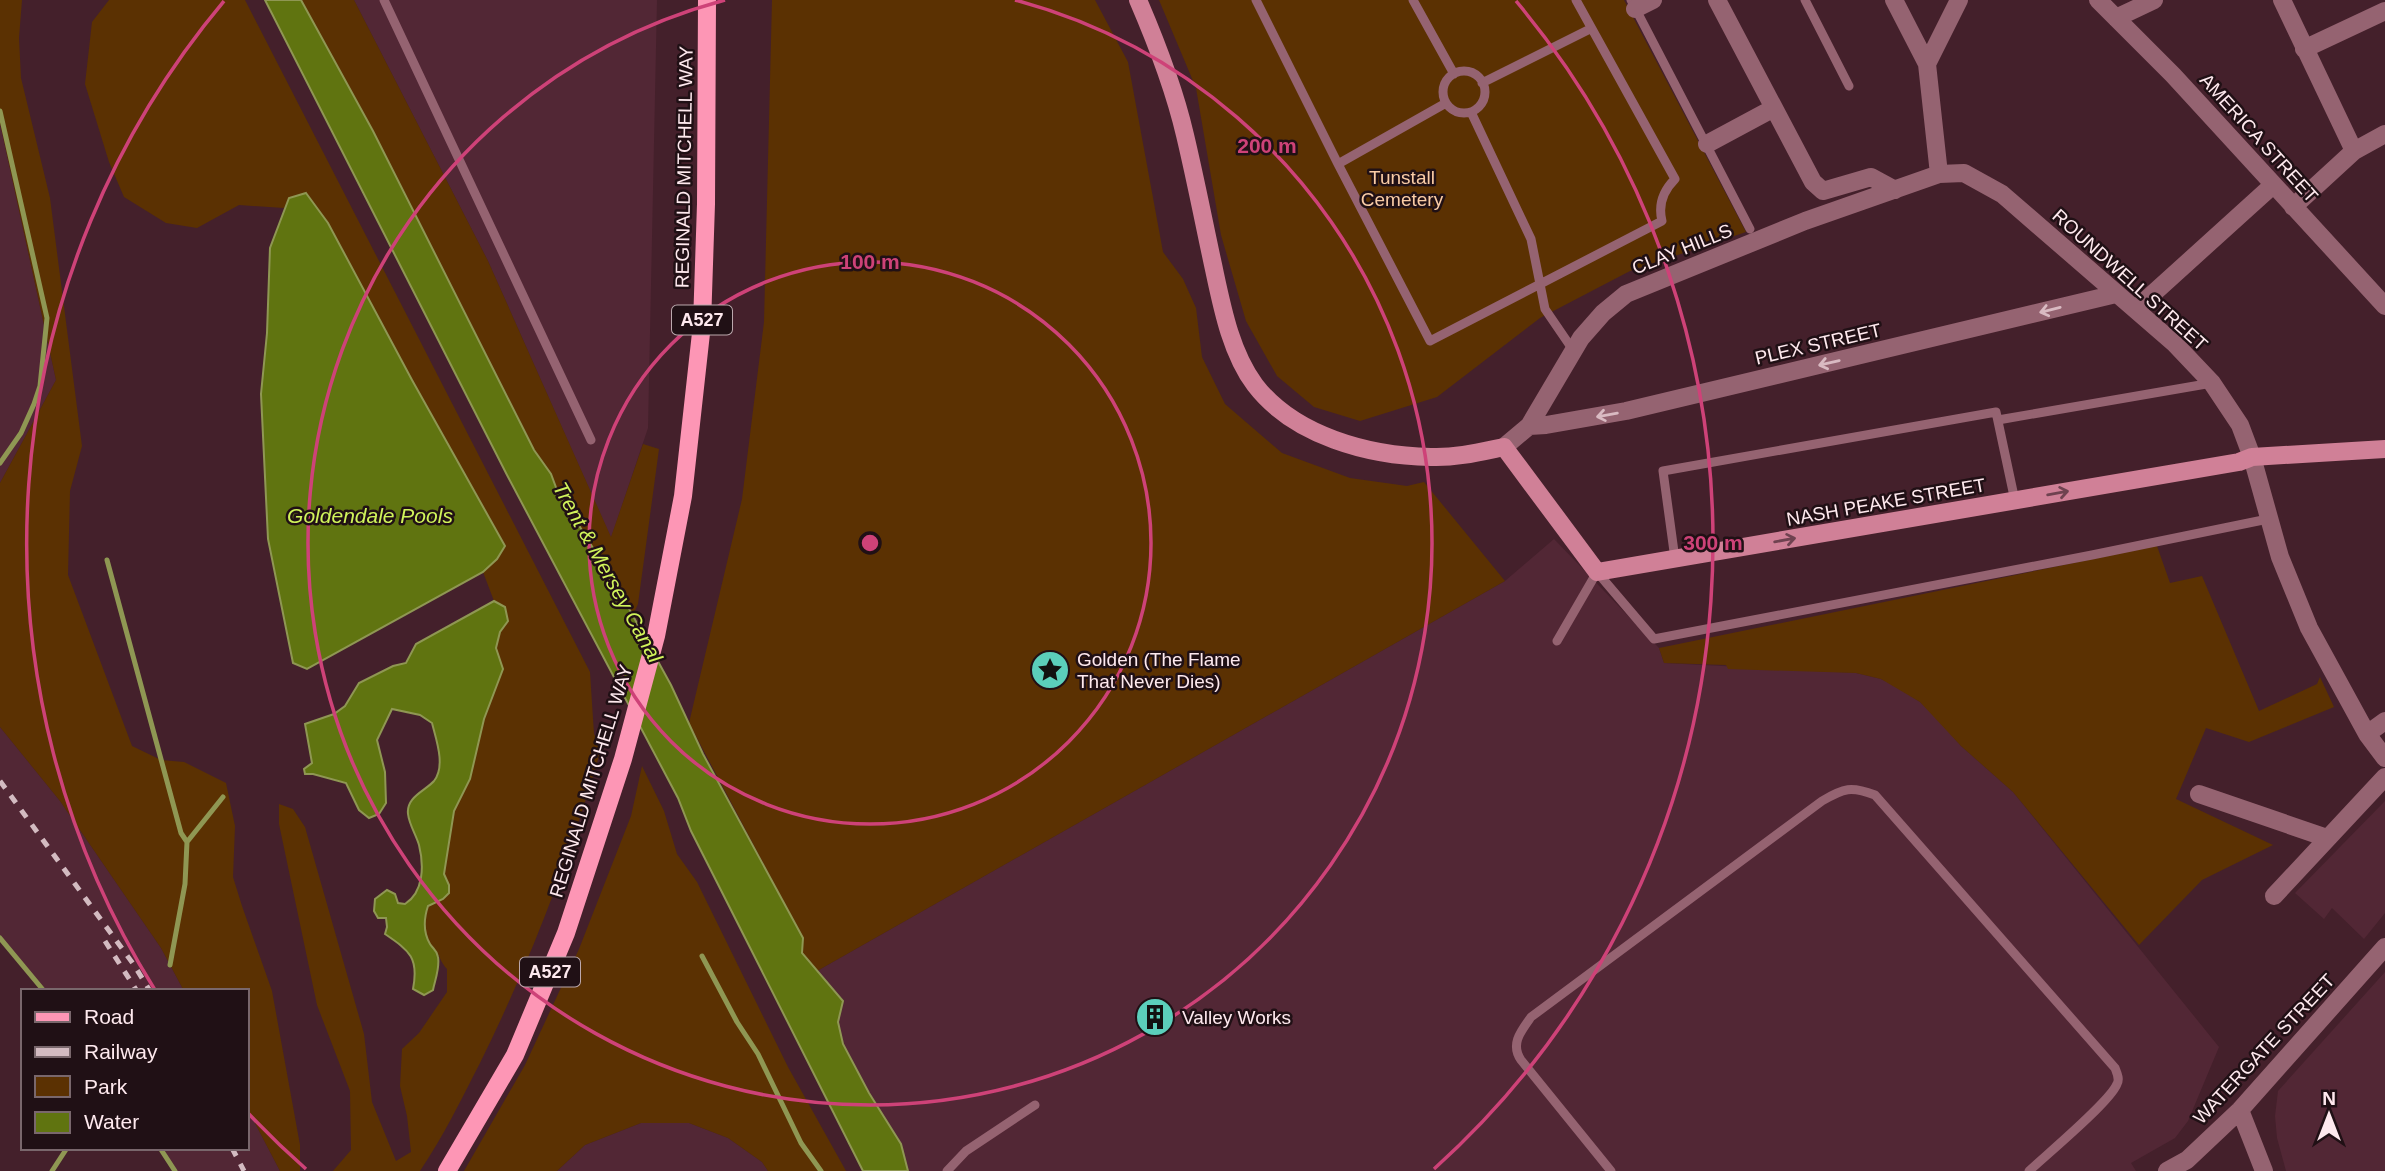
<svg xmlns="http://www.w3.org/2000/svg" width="2385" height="1171" viewBox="0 0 2385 1171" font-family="Arial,sans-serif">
	<rect width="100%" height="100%" fill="#44202b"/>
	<!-- built -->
	<path fill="#522735" d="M354,0H657L648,428L611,538L488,261Z
		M0,123L56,380L0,483Z
		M1554,539L1659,648L1664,663L1856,673L1881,679L1894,685L1920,702L1932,713L1961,746L2013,792L2219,1047L2188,1121L2175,1138L2131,1163L2136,1171H908L901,1143L869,1093L843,1044L838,1022L817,971L1505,581Z
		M0,727L60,801L161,948L184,991H45L0,937Z
		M2385,801V913L2364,939L2332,908L2324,919L2295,893Z
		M2385,972V1171H2286L2277,1138L2275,1116L2278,1091Z
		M247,1108L280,1171H175L161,1148H247Z
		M641,1123H689L728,1138L762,1162L768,1171H557L585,1145Z"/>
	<!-- green -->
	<path fill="#5b3102" d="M0,0H22L19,38L21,78L50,198L82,446L70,491L68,575L132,746L161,760L184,762L226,783L235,826L233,877L242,906L272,991L300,1145V1171H280L247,1108V991H184L161,948L60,801L0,727V483L56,380L0,123Z
		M109,0H245L590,672L594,734L601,749C570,858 530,962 480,1063C461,1100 443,1137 420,1171H333L351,1150L350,1091L317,1005L279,824V804L293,809L305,827L364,1034L372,1102L396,1161L411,1152L407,1116L400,1086L402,1049L419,1033L447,992V969C441,963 440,956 435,950C424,937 422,923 428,906L443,899L449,885L444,874L454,811L470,779L484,719L503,669L496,648L505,607L494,601L483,572L497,559L505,545L412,380L328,223L306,194L289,198L284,208L239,205L197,228L166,223L124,197L109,162L85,84L92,22Z
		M301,0H354L488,261L611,537L643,444L659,449L638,604L633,615L557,490L551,474L534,450L373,131Z
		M772,0H1095L1128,62L1163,252L1183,279L1196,308L1202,357L1225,404L1282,453L1350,478L1407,486L1424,482L1505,581L817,971L802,953L803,938L689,723L742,499L764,322Z
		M1159,0H1624L1746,232L1630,271L1540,318L1437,397L1360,421L1314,407L1277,376L1246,321L1221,235L1196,88Z
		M2157,546L2170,583L2202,576L2259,711L2317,684L2320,677L2334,707L2249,742L2206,728L2176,799L2273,845L2202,880L2139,945L2013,792L1961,746L1920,702L1881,679L1856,673L1728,669L1726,665L1664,663L1659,648Z
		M642,766L664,811L677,854L697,882L788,1067L846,1171H768L762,1162L728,1138L689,1123H641L585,1145L557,1171H464L525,1065L579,949L631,816Z"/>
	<!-- water -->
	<path fill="#607410" stroke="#8f9753" stroke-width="2" d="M265,0H301L373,131L534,450L551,474L557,490L616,585L671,685L703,754L803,938L802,953L843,1001L838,1022L843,1044L869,1093L901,1144L908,1171H863L691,831L678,798L507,475Z
		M306,193L328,223L412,380L505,546L497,559L483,572L307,669L293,663L268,539L261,394L267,333L270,248L289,198Z
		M494,601L505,607L508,621L500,632L496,648L503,669L484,719L470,779L454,811L444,874L449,885V893L443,899L428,906C424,918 423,932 430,944C433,949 437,950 438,957C440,968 435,980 433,990L424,995L413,989C419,958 410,951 385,934L387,927L386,918H378L374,911L375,899L387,890L395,894L398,903L405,904C424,892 424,865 419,845C416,835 409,824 408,814C406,797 425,791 434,781C446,766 436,739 432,723L420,715L392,709L377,740L385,772L386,803L379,814L369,818L359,810L346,783L313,774H305L304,769L312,763L305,724L334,714L345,706L359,683L393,666L406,663L416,644Z"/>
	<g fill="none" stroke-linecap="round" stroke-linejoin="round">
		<!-- stream -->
		<path stroke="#8f9753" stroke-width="5" d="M0,111L47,318L40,386L34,404L21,433L0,463
			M107,560L181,833L187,842L185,884L170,965
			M187,842L223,797
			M0,938L44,991
			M702,956L737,1022L758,1054L801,1143L821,1171
			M160,1148L175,1171
			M52,1171L67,1148"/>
		<!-- lane -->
		<path stroke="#956371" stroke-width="9" d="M384,0L591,440
			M1256,0L1338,164L1430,341L1662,221C1658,205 1663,191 1675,179L1576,0
			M1413,0L1454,74
			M1631,0L1750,229
			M1805,0L1849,86
			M1443 92a21 21 0 1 1 42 0a21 21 0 1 1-42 0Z
			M1482,83L1590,29
			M1471,112L1531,239L1545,309L1573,350
			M1338,164L1446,103
			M1998,420L2212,383
			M1675,559L1663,471L1996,412L2015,501
			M1557,641L1597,572L1654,639L2092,555L2268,519
			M947,1171L966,1151L1035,1105
			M1611,1171L1521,1060C1510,1044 1521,1031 1531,1017L1822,801C1844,788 1851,786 1875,795L2115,1068C2117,1073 2120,1079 2117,1084C2110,1102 2046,1155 2029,1171"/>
		<!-- street -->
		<path stroke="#956371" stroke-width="18" d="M1717,0L1813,182L1823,191L1871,177L1895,190
			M1894,0L1927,64L1939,174
			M2098,0L2173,75L2385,306
			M2282,0L2354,151
			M1635,9L1653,0
			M2116,18L2154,0
			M2304,49L2385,11
			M1927,64L1959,0
			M1707,144L1774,108
			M2293,207L2354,151L2385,134
			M2136,309L2273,185
			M1529,426L1546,425L1626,411L2116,294
			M1504,447L1529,426L1581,338L1603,313L1626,294L1805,221L1939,174L1964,173L2002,194L2175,344L2212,383L2240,425L2252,457L2280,557L2309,628L2367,734L2385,758
			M2367,734L2385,721
			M2199,794L2327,838
			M2274,896L2385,777
			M2240,1110L2264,1171
			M2167,1171L2187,1160L2240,1110L2385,947"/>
		<!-- secondary -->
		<path stroke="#d08097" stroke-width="18" d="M1138,0C1157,44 1174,88 1185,135C1195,177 1203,218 1212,260C1221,301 1229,350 1255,385C1294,436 1369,456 1431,457C1456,458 1480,452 1504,447L1597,572L2239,462L2252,457L2385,449"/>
		<!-- primary -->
		<path stroke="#fd96b5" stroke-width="18" d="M447,1171L515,1055L566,933L623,759L656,636L683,496L702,324L706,204L707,0"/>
		<!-- rail -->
		<path stroke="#d3bbc1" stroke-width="5" stroke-dasharray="9 9" stroke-linecap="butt" d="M0,781L134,965L150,991
			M105,941L137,991
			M232,1148L244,1171"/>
	</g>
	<!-- one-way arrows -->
	<defs><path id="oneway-shaft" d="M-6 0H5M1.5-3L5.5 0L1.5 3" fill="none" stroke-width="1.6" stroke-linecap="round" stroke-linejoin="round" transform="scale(1.75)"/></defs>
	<g stroke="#d9bac2">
		<use href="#oneway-shaft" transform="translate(2050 310) rotate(166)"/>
		<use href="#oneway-shaft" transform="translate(1829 363) rotate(167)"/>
		<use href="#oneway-shaft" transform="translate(1607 415) rotate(170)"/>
	</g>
	<g stroke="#6f4250">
		<use href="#oneway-shaft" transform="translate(2058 493) rotate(-10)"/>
		<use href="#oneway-shaft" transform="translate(1785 540) rotate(-10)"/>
	</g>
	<!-- distance rings -->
	<g fill="none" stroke="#ce4278" stroke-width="3.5">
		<circle cx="870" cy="543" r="281"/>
		<path d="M1015 0A562 562 0 1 1 725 0"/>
		<path d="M306 1169A843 843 0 0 1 248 1113M155 990A843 843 0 0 1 224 1M1516 1A843 843 0 0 1 1434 1169"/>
	</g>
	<!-- icons -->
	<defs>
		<symbol id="sight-disc" viewBox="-11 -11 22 22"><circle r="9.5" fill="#5bcebb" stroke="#201015"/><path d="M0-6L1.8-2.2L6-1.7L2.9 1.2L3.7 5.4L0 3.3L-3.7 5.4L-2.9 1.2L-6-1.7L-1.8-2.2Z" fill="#111"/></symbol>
		<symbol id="building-disc" viewBox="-11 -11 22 22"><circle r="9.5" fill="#5bcebb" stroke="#201015"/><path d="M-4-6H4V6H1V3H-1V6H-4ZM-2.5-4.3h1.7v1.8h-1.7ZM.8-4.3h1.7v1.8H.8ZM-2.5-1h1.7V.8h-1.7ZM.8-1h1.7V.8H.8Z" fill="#111"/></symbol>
	</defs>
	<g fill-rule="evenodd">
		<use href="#sight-disc" x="1028" y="648" width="44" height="44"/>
		<use href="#building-disc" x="1133" y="995" width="44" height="44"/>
	</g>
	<g text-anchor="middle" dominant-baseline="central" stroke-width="5" stroke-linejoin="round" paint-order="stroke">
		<!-- shield labels -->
		<g fill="#201015" stroke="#bba8ad" stroke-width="2">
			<rect x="672" y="305.5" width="60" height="29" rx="5"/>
			<rect x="520" y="957.5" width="60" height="29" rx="5"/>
		</g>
		<g font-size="18" font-weight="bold" fill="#fee9ee">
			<text x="702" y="320">A527</text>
			<text x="550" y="972">A527</text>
		</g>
		<!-- street labels -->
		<g font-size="19" fill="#fee9ee" stroke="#201015">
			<text transform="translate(2259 138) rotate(48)">AMERICA STREET</text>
			<text transform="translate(684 167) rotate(-89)">REGINALD MITCHELL WAY</text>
			<text transform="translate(1682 249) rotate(-22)">CLAY HILLS</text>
			<text transform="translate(2130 280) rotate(42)">ROUNDWELL STREET</text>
			<text transform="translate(1818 344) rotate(-13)">PLEX STREET</text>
			<text transform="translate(1886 502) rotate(-10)">NASH PEAKE STREET</text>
			<text transform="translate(591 781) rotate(-73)">REGINALD MITCHELL WAY</text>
			<text transform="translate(2264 1049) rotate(-47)">WATERGATE STREET</text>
		</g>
		<!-- park labels -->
		<g font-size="19" fill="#facca6" stroke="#201015">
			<text x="1402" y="177">Tunstall<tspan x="1402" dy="22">Cemetery</tspan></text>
		</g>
		<!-- poi labels -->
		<g font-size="19" fill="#fee9ee" stroke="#201015" text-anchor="start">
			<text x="1077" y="659">Golden (The Flame<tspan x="1077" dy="22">That Never Dies)</tspan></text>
			<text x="1182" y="1017">Valley Works</text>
		</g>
		<!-- water labels -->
		<g font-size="21" font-style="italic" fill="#d1f45b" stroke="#201015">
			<text x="370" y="515">Goldendale Pools</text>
			<text transform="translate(608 572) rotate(61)">Trent &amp; Mersey Canal</text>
		</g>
	</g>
	<circle cx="870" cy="543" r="10" fill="#ce4278" stroke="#201015" stroke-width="3.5"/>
	<g font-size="21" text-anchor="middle" font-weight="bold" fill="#ce4278" stroke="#201015" stroke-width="5" stroke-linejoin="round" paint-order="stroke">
		<text x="1267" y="153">200 m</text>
		<text x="870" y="269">100 m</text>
		<text x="1713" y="550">300 m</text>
	</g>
	<!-- legend -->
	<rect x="21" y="989" width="228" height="161" fill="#201015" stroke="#79676c" stroke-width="2"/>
	<rect x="35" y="1012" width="35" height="10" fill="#fd96b5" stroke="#79676c" stroke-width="2"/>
	<text x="84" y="1024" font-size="21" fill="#fee9ee">Road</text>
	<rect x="35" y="1047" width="35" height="10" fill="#d3bbc1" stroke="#79676c" stroke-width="2"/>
	<text x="84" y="1059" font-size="21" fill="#fee9ee">Railway</text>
	<rect x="35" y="1076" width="35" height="21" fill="#5b3102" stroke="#79676c" stroke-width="2"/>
	<text x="84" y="1094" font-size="21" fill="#fee9ee">Park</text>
	<rect x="35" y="1112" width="35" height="21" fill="#607410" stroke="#79676c" stroke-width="2"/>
	<text x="84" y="1129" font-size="21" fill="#fee9ee">Water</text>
	<!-- north arrow -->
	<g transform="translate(2329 1115)" stroke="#201015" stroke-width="5" paint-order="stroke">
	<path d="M0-5L12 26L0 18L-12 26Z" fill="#fee9ee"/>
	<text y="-10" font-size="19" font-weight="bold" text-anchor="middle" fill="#fee9ee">N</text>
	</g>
</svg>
